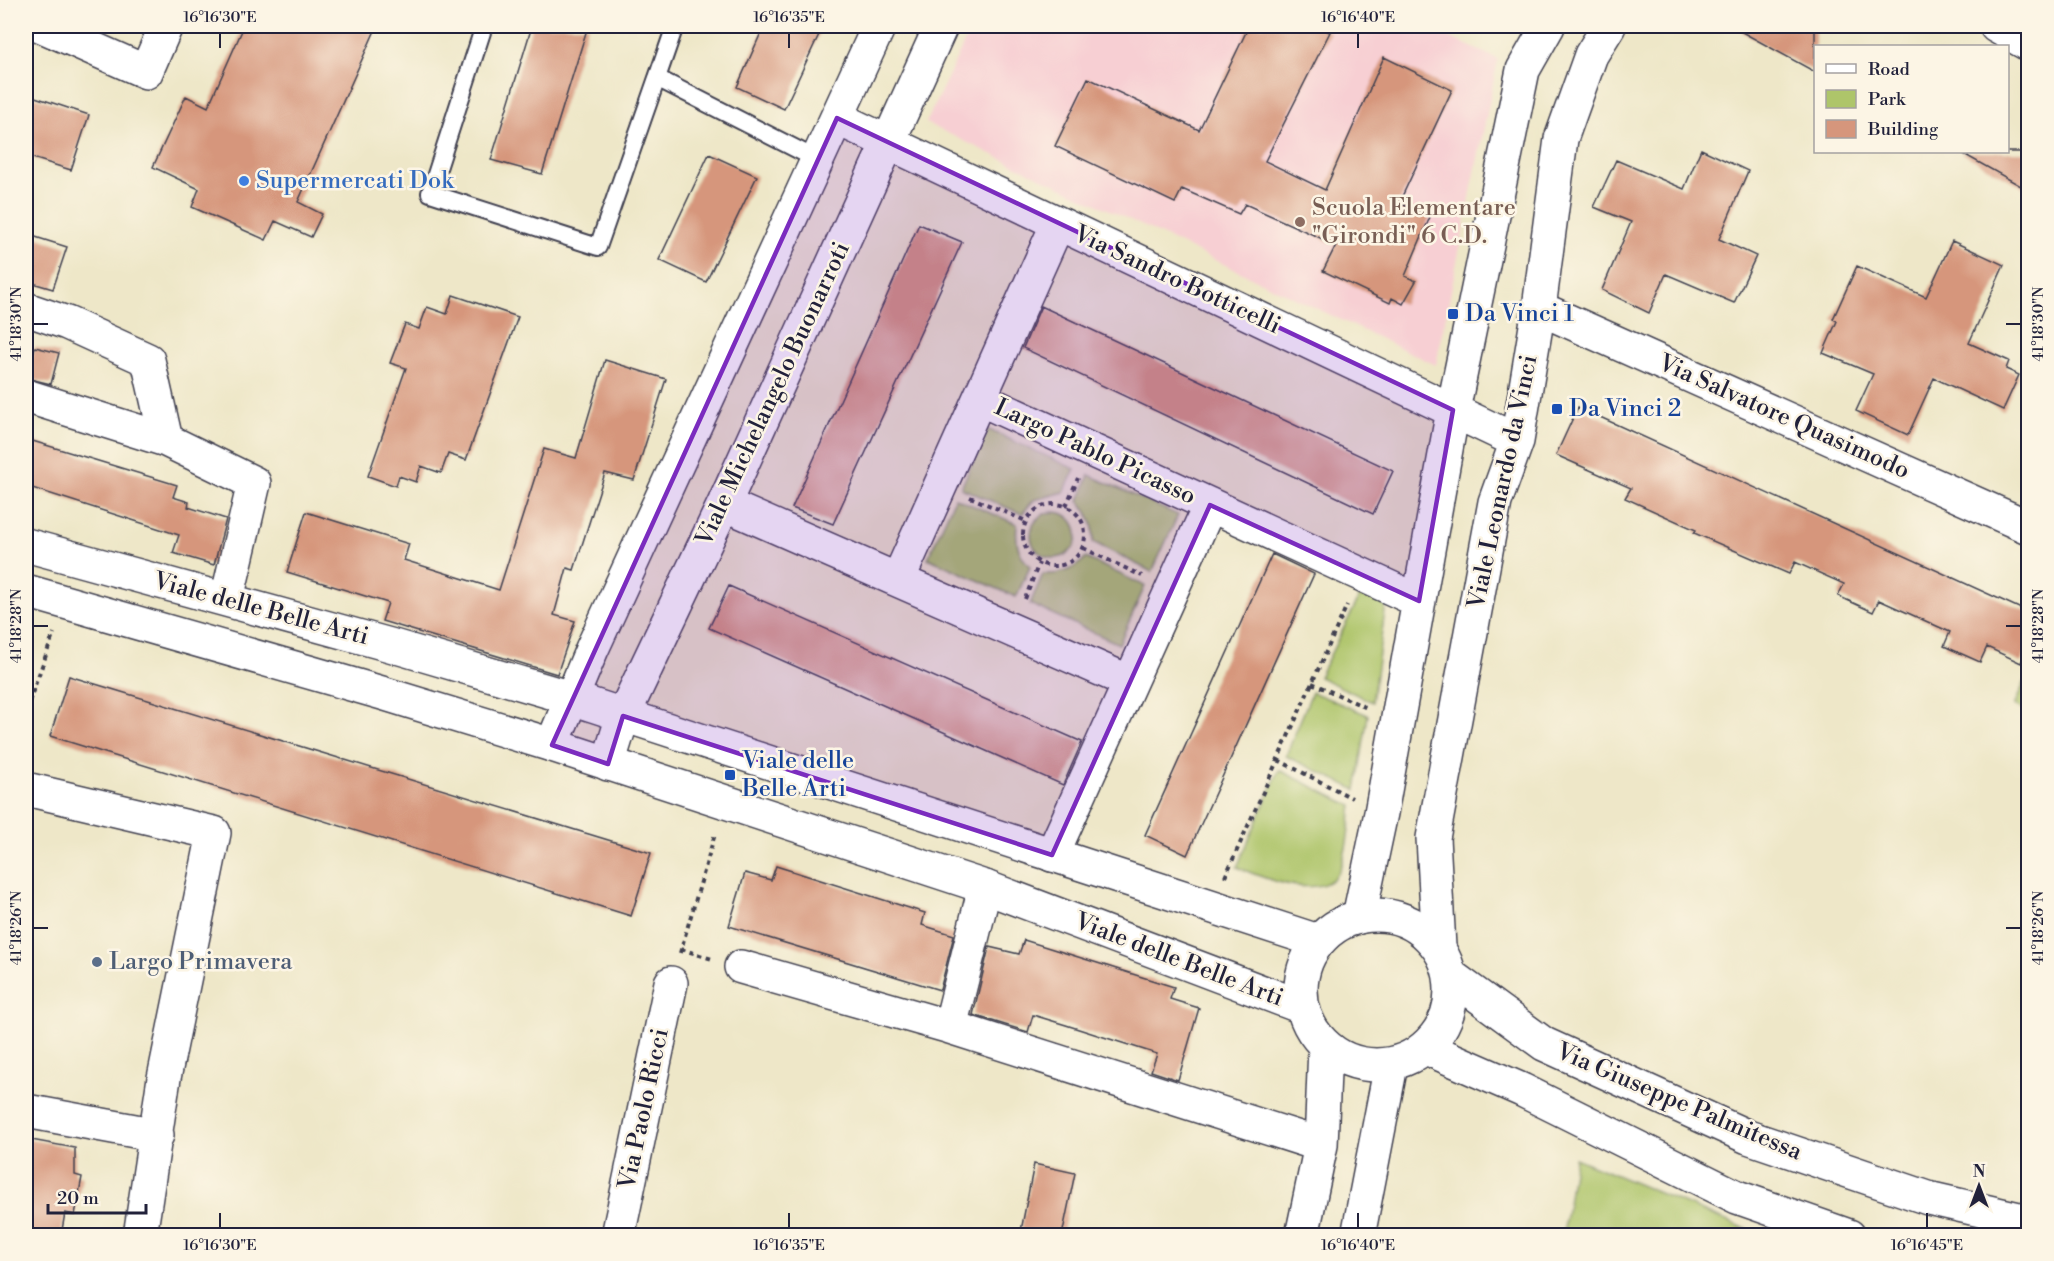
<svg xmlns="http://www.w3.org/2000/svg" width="2054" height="1261" viewBox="0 0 2054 1261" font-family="'Libre Bodoni',serif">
	<rect width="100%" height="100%" fill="#fcf5e5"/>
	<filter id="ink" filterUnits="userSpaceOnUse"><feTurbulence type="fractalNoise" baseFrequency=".0167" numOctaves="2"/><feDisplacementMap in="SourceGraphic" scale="12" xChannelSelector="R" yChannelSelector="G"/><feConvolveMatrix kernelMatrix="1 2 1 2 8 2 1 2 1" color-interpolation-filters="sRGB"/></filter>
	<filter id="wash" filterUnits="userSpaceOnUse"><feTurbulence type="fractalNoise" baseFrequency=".008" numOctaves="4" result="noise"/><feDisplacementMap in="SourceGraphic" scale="24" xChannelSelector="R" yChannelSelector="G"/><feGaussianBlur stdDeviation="1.35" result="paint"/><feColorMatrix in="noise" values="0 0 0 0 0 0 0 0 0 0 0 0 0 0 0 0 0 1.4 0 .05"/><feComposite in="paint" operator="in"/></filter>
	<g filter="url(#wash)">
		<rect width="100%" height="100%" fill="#eee7c8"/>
		<!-- built -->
		<path fill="#f7cfd3" d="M972,26H1424L1498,59L1436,365L926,123Z"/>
		<!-- green -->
		<path fill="#aec56a" stroke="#687452" stroke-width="1.5" d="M26,319L35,322L26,369Z
			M987,429L1075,469L1064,492L1034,500L1022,514L961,488Z
			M1089,475L1178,515L1152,572L1093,542C1095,524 1090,515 1079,501Z
			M955,498L1017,524C1015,543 1018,553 1030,567L1016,597L928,558Z
			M1031 535a23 23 0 1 1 46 0a23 23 0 1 1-46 0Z
			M1086,558L1145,586L1119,644L1030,604L1043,574C1061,575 1073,570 1086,558Z
			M1361,594L1386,604L1372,702L1319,677Z
			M2028,676V712L2014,705Z
			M1312,692L1368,715L1356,790L1286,756Z
			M1279,770L1352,806C1349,826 1348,851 1339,870C1324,904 1260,877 1237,867Z
			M1575,1158L1760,1235H1563Z"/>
		<g id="blocks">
			<!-- building -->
			<path fill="#d6967c" d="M244,26H377L298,202L322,214L311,237L275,221L266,240L192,207L199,189L153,167L186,96L208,107Z
				M532,26H588L542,174L491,160Z
				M764,26H823L784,109L737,87Z
				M1249,26H1316L1330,32L1265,161L1325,190L1384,57L1452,90L1399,203L1430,217L1405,276L1416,281L1403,304L1392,298L1390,303L1323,271L1336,245L1245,204L1239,214L1182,189L1175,203L1055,146L1088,78L1199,130Z
				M1731,26H1815V72Z
				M26,94L89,115L71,170L26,156Z
				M1701,149L1748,171L1719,239L1756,256L1734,303L1666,274L1649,313L1602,290L1631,222L1594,207L1616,160L1684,189Z
				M1960,152H2028V190Z
				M709,154L757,176L706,282L659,260Z
				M919,224L962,242L833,524L792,508Z
				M26,234L67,247L53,289L26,281Z
				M1952,241L2004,265L1969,343L2009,361L2006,369L2019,375L2003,410L1934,378L1908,435L1856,411L1873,374L1823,353L1837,321L1833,319L1857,266L1926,297Z
				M453,295L518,317L466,460L448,454L441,473L421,466L416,482L399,476L396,486L368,476L406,368L390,363L405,324L419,329L427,307L447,314Z
				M1041,306L1393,471L1373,514L1023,348Z
				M35,347L59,353L51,384L26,378Z
				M605,360L666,379L634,480L605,473L574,570L567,568L554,615L575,621L557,674L382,621L388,603L287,572L306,512L409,544L404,560L499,590L544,449L576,458Z
				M1578,407L2028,612V646L2021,663L1987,647L1980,662L1944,646L1950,632L1879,600L1873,612L1838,596L1844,584L1795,562L1789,574L1694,533L1696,530L1625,498L1631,488L1556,455Z
				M26,439L177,485L173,497L189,502L188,507L226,519L214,565L173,553L179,535L26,486Z
				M1272,554L1314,574L1187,855L1145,835Z
				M729,586L1082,742L1063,785L709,628Z
				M69,676L651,853L631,916L50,736Z
				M776,866L925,913L922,925L954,935L940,990L729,926L745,873L771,880Z
				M1024,940L1174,987L1170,999L1199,1008L1178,1080L1151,1071L1157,1054L1066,1025L1033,1015L1028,1032L973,1015L989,947L1019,954Z
				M26,1139L75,1148V1175L82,1177L75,1215L65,1213L61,1236H26Z
				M1034,1164L1075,1173L1062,1236H1020Z"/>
		</g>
	</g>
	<g filter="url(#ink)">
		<use href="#blocks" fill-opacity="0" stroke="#414050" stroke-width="1.5"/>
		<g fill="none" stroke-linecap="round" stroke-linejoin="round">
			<defs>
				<path id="service" d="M484,26L430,193L598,247L657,78L818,160
					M657,78L675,26"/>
				<path id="minor" d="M42,26L146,72L166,26
					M1996,26L2028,44
					M837,118L1517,441
					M1539,308L2028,527
					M26,309L67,323L148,360L166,440L254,483L227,599
					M26,396L166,440
					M980,399L1419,601
					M724,504L1130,682
					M898,580L1058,223
					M552,745L592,649L879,26
					M608,764L623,716L724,504L941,26
					M26,789L214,833L164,1078L140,1236
					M1052,855L1210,505
					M985,887L950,1027L1321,1145
					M1359,917L1381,813L1453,410L1523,70L1548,26
					M1439,947L1433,838L1495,502L1517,441L1539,308L1561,139L1591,55L1609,26
					M741,967L950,1027
					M26,1111L157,1135
					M618,1236L671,983
					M1302,1236L1321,1145L1325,1047
					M1358,1236L1391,1065"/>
				<path id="tertiary" d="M26,545L390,645L571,698L1318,941
					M26,591L382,693L552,745L985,887L1302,1007
					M1301 990a75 75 0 1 1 150 0a75 75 0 1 1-150 0Z
					M1451,976L1544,1044L1748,1137L1928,1198L2028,1221
					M1426,1048L1522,1090L1737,1197L1849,1236"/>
			</defs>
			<!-- service casing -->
			<use href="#service" stroke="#414050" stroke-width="20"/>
			<!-- minor casing -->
			<use href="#minor" stroke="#414050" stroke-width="36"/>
			<!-- tertiary casing -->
			<use href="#tertiary" stroke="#414050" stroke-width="36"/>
			<!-- path -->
			<path stroke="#414050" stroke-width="4" stroke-dasharray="4.5 4.5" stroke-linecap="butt" d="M970,497L1026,521
				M1023 535a31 31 0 1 1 62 0a31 31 0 1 1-62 0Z
				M1066,506L1078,478
				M1083,548L1142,576
				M1025,599L1039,563
				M1312,683L1367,708
				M26,710L54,633
				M1278,760L1352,798
				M1225,877L1347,605
				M681,949L712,959
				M680,953L715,834"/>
			<!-- service -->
			<use href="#service" stroke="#fff" stroke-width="16"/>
			<!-- minor -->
			<use href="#minor" stroke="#fff" stroke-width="33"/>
			<!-- tertiary -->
			<use href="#tertiary" stroke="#fff" stroke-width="33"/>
		</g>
	</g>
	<!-- marked area -->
	<path fill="#7b2cbf" fill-opacity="0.2" stroke="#7b2cbf" stroke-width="4.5" stroke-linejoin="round" d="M837,118L1453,410L1419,601L1210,505L1052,855L623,716L608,764L552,745Z"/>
	<!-- ticks -->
	<path fill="none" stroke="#22223b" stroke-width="2" d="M220,33V48M789,33V48M1358,33V48M33,324H48M2006,324H2021M33,626H48M2006,626H2021M33,928H48M2006,928H2021M220,1213V1228M789,1213V1228M1358,1213V1228M1927,1213V1228"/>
	<!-- markers -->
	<circle fill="#3f7fe0" stroke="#fcf5e5" stroke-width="2" cx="244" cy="181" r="6"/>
	<circle fill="#8d6e63" stroke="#fcf5e5" stroke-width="2" cx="1300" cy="222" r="6"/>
	<g fill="#1a4fb4" stroke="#fcf5e5" stroke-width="2">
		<rect x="1447" y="308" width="12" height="12" rx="3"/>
		<rect x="1551" y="403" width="12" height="12" rx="3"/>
		<rect x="724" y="769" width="12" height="12" rx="3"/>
	</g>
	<circle fill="#5c6f8a" stroke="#fcf5e5" stroke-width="2" cx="97" cy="962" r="6"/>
	<g text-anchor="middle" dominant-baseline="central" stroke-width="5" stroke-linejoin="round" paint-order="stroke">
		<!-- shop labels -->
		<g font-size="24" fill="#366cbe" stroke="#fcf5e5" text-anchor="start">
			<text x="256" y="181">Supermercati Dok</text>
		</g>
		<!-- education labels -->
		<g font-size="24" fill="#785e54" stroke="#fcf5e5" text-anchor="start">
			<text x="1312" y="208">Scuola Elementare<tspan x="1312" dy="28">"Girondi" 6 C.D.</tspan></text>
		</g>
		<!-- street labels -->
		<g font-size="24" fill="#22223b" stroke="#fcf5e5">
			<text transform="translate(1177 280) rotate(25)">Via Sandro Botticelli</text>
			<text transform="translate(773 394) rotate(-65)">Viale Michelangelo Buonarroti</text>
			<text transform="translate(1784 417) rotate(24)">Via Salvatore Quasimodo</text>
			<text transform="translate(1095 452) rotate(25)">Largo Pablo Picasso</text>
			<text transform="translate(1503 482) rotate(-78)">Viale Leonardo da Vinci</text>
			<text transform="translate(261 609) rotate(15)">Viale delle Belle Arti</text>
			<text transform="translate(1179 960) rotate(21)">Viale delle Belle Arti</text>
			<text transform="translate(1679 1102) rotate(23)">Via Giuseppe Palmitessa</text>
			<text transform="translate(644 1109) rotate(-78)">Via Paolo Ricci</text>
		</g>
		<!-- transit labels -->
		<g font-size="24" fill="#164399" stroke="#fcf5e5" text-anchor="start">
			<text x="1465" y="314">Da Vinci 1</text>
			<text x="1569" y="409">Da Vinci 2</text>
			<text x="742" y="761">Viale delle<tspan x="742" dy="28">Belle Arti</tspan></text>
		</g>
		<!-- service labels -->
		<g font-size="24" fill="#4e5e75" stroke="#fcf5e5" text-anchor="start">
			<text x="109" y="962">Largo Primavera</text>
		</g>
	</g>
	<!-- margin -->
	<rect width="2054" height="1261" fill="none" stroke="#fcf5e5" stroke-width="66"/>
	<!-- legend -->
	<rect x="1814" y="45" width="195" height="108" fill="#fcf5e5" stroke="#a5a1a1" stroke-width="1.5"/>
	<rect x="1826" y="64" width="30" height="9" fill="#ffffff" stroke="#a5a1a1" stroke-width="1.5"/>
	<text x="1868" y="75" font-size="18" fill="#22223b">Road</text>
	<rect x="1826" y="90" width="30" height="18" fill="#aec56a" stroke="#a5a1a1" stroke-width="1.5"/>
	<text x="1868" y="105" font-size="18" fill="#22223b">Park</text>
	<rect x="1826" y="120" width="30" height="18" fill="#d6967c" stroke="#a5a1a1" stroke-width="1.5"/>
	<text x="1868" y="135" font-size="18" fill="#22223b">Building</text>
	<!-- north arrow -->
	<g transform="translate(1979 1186)" stroke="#fcf5e5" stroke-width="4.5" paint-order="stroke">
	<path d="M0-4.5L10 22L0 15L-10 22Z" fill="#22223b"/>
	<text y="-9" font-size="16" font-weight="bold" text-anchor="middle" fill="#22223b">N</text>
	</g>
	<!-- scale -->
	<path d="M48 1204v9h98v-9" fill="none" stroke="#22223b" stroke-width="3"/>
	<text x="57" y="1204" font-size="18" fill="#22223b" stroke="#fcf5e5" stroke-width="4.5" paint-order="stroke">20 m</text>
	<rect x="33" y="33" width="1988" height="1195" fill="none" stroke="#22223b" stroke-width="2"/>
	<g font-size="15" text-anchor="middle" fill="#22223b">
		<text x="220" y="22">16°16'30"E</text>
		<text x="789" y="22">16°16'35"E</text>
		<text x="1358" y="22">16°16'40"E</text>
		<text transform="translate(16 324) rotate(-90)" y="5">41°18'30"N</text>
		<text transform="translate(2038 324) rotate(-90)" y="5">41°18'30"N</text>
		<text transform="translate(16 626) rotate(-90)" y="5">41°18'28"N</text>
		<text transform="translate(2038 626) rotate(-90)" y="5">41°18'28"N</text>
		<text transform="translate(16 928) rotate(-90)" y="5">41°18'26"N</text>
		<text transform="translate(2038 928) rotate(-90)" y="5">41°18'26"N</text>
		<text x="220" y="1250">16°16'30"E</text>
		<text x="789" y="1250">16°16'35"E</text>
		<text x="1358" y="1250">16°16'40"E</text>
		<text x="1927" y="1250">16°16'45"E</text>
	</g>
</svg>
